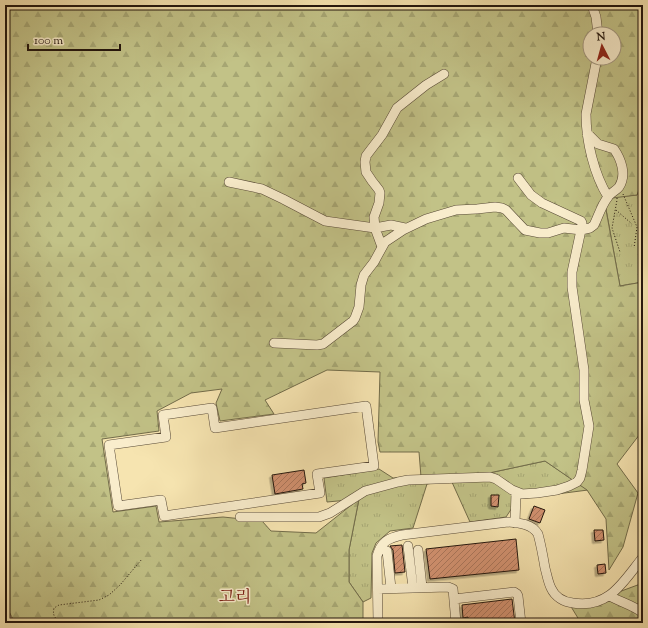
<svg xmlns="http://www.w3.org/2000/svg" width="648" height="628" viewBox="0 0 648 628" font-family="'Sorts Mill Goudy','Noto Serif KR',serif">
	<defs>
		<pattern id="grass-tufts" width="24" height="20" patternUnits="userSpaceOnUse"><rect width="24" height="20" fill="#c2c287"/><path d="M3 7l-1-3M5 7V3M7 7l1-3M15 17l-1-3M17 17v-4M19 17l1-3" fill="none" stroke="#a6a673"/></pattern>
		<pattern id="forest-firs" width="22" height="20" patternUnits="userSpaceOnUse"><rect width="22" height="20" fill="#c2c287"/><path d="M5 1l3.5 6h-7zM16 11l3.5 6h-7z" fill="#a6a673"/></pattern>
		<pattern id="building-hatch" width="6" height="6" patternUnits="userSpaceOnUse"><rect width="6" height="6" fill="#d29170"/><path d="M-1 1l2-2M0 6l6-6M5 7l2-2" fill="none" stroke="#aa755a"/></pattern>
		<filter id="shadow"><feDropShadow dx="-2.5" dy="2.5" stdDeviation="0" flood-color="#0004"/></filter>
	</defs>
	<rect width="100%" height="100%" fill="#f6e4b0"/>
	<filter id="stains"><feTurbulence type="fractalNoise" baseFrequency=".005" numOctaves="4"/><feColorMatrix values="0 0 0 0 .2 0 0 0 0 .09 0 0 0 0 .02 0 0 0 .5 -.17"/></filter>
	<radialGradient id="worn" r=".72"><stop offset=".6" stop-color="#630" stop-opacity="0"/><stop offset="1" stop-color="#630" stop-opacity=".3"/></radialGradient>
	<!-- grass -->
	<path fill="url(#grass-tufts)" stroke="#726c4a" d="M643,179V282L620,286L604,198L637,195Z
		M545,461L588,490L518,499L506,517L470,522L451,480L427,484L413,528L390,531L376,543L372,553L371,598L363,602L349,582V550L359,499L327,502L324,478L379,469L393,478L489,473Z"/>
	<!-- forest -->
	<path fill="url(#forest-firs)" stroke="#726c4a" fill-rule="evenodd" d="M5,5H643V120L640,145L643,152V179L637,195L604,199L620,286L643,282V430L617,464L638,493L623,547L609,570L606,519L587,490L545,461L489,473L421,477L419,452H380L378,442L380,372L327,370L265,400L274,414L220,421L216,403L222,389L191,393L157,411L159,431L102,439L113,512L156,506L159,522L223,517L262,521L271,531L316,533L359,499L349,550V582L363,602V623H16L13,619L5,604ZM590,34H614V58H590Z
		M643,583L642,623H617L614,619L607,623H581L570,605L616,593Z"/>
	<!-- building -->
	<path fill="url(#building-hatch)" stroke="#22150d" filter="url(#shadow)" d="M304,470L306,483L302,484L303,489L275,494L272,475Z
		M491,495H499L498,507L491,506Z
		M534,506L545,510L540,523L529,519Z
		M594,530H603L604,540L595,541Z
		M516,539L519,570L430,579L426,549Z
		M402,545L405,572L395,573L393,550L390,546Z
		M605,564L606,573L598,574L597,565Z
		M512,599L515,623H468V617L463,618L462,605Z"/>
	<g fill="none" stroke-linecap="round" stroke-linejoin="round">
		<defs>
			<path id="minor" d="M592,5L596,17L598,34
				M597,58L586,114C586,141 594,174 608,197
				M229,182L262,189L283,199L325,221L375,228L374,217L379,203L380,193L379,190L372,181L366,172L365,162L366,156L369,152L382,135L397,108L426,85L444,74
				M382,247L375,228L391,225L405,228
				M274,343L317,345L323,344L353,321L355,318L359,307L361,285L364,275L374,262L385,242L403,230L426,219L456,210L477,209L495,207L502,208L506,210L525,230L540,233H548L564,228L581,230L582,223L581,221L542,203L531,195L518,178
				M366,406L374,466L317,474L320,493L164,516L161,500L118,506L109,445L166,437L163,415L212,408L215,428Z
				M240,517H319L330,513L365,491L398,482L408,480L490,477L496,479L512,490L522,494L537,493L557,490L569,486L577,482L580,478L582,470L589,426L584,400V370L572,287V272L581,230L590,228L594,225C598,217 602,204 608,197C610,193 616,191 619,187C627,175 621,159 614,149L598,144L587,133
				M515,523L516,493
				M408,546L413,588
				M418,550L422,587
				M387,551L391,588
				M378,589L448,587L453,589L456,623
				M610,596C620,602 633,605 643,613
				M454,599L514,592L517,594L518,596L521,623
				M5,616L9,623
				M378,623L377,556C381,542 388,538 402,535L508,522C520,523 532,524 538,534C541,545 543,556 545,568C547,575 548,582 551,588C555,597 564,602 573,603C609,609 623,582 643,557"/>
		</defs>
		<!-- minor casing -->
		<use href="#minor" stroke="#574936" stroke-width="10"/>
		<!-- path -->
		<path stroke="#22150d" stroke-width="1" stroke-dasharray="1 2" stroke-linecap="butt" d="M623,194L637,227L634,248
			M617,198V200L612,228L620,252
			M616,210L632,224
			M63,623C56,619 52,617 54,608L59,605L99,600L109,595L120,585L142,559"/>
		<!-- minor -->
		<use href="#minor" stroke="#f9edcc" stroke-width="9"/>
	</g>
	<g text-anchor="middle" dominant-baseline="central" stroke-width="3" stroke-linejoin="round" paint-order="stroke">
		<!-- quarter labels -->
		<g font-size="17" fill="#7a1f14" stroke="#f9edcc">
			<text x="235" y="598">고리</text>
		</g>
	</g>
	<!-- margin -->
	<rect width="648" height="628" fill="none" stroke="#f6e4b0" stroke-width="20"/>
	<rect x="6" y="6" width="636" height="616" fill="none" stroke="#22150d" stroke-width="2"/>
	<rect x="10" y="10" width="628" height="608" fill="none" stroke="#22150d"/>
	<!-- north arrow -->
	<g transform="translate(602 46) rotate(354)"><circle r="19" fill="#f9edcc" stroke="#a39780"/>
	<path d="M0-3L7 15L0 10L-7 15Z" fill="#8f2418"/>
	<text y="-6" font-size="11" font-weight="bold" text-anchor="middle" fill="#22150d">N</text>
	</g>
	<!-- scale -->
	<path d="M28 44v6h92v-6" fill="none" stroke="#22150d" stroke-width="2"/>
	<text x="34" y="44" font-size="12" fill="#22150d" stroke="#f9edcc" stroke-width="3" paint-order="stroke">100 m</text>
	<rect width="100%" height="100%" filter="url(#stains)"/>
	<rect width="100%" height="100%" fill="url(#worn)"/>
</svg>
